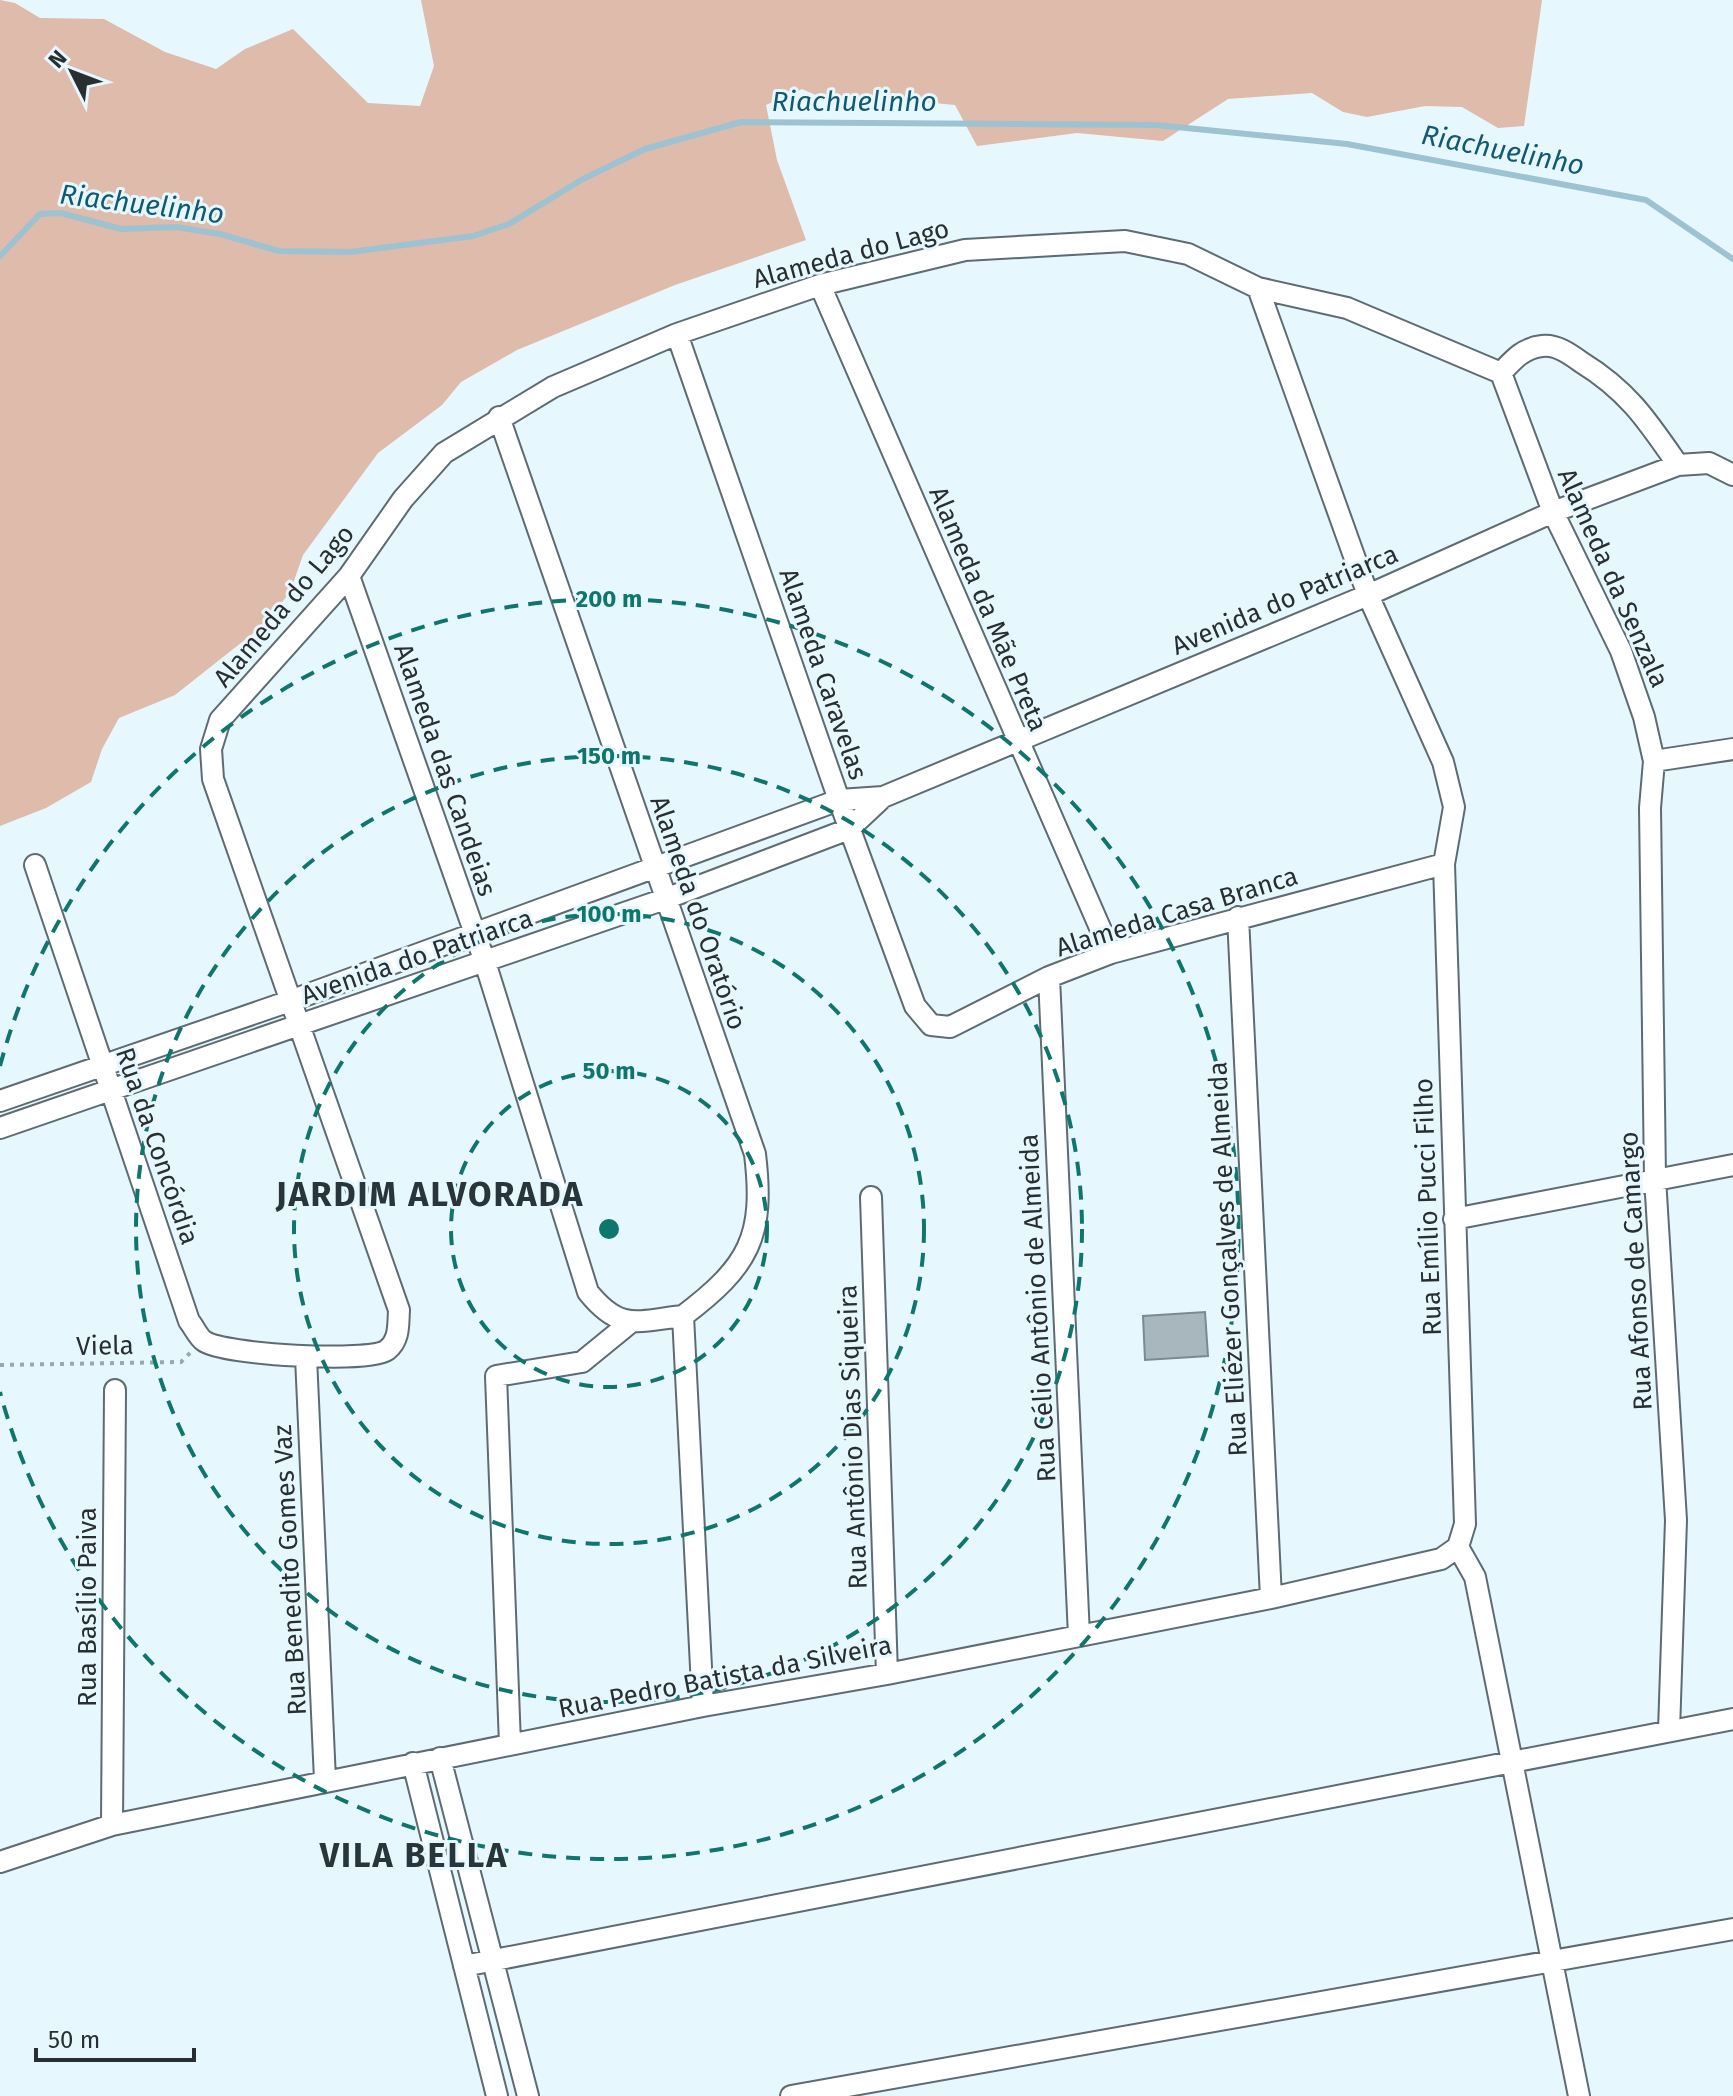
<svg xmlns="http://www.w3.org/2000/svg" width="1733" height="2096" viewBox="0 0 1733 2096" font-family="'Fira Sans',sans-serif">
	<rect width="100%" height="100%" fill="#e7f7fe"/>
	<!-- forest -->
	<path fill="#debbaa" d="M0,0L15,3L40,18L104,19L165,52L216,69L245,49L293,29L368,103L420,106L434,66L421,0H1542L1524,126L1498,128L1462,107L1425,106L1367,117L1343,112L1312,93L1228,99L1163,141L1077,133L977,146L955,105L902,100L834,103L802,89L766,105L777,160L806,240L675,285L517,350L461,382L442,405L378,453L303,555L290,592L265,624L175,695L119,718L102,749L91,782L46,808L0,826Z"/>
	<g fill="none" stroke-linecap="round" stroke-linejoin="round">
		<!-- stream -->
		<path stroke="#9dc3d3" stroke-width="6" d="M0,256L40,214L61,213L121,229L176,227L220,234L279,251L350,252L473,236L509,224L583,179L645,149L741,122L1156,125L1347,144L1646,200L1733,259"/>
	</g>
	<!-- building -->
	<path fill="#a8b7be" stroke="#7b8a90" stroke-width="2" d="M1205,1312L1208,1356L1145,1360L1143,1316Z"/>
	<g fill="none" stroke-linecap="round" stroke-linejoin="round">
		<defs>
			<path id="street" d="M820,285L1111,953
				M1258,288L1368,595L1443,762L1454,807L1444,864L1465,1524L1458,1547
				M677,334L839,800L915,1006L931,1025L950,1027L1049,977L1111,953L1444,864
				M1501,373L1553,512L1621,651L1644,717L1654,761L1650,808L1655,1178L1676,1520L1669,1731
				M1501,373C1513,360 1523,348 1542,346C1556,344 1570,354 1581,362C1628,391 1647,420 1678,465
				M499,417L755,1154C765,1237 749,1266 683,1316
				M349,576L485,962L588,1292C620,1332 637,1321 683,1316
				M1654,761L1733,749
				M35,865L189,1321C194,1327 198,1337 204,1341C223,1355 369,1363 387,1350C400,1340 398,1324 399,1310L213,779L211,749L220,720L349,576L403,499L444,453L553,387L677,334L820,285L965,250L1125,241L1188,254L1258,288L1347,308L1501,373
				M1238,917L1271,1598
				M1049,977L1079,1636
				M0,1101L290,1001L839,800L883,797L1368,595L1553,512L1678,465L1709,463L1733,475
				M0,1128L665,899L849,829L883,797
				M871,1197L887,1674
				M1454,1219L1733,1165
				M683,1316L703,1706
				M306,1357L325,1780
				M1458,1547L1475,1577L1579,2096
				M510,1744L496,1376L582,1362L631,1322
				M440,1758L528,2096
				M413,1763L497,2096
				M112,1825L115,1390
				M0,1862L112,1825L703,1706L887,1674L1271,1598L1441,1559L1458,1547
				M464,1966L1733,1719
				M791,2096L1733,1929"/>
		</defs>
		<!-- street casing -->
		<use href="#street" stroke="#5e6b71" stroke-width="24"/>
		<!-- path -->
		<path stroke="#9ba7ad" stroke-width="4" stroke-dasharray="4 6" stroke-linecap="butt" d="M0,1365L181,1362L190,1353"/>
		<!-- street -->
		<use href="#street" stroke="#fff" stroke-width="20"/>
	</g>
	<!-- distance rings -->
	<g fill="none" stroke="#0f766e" stroke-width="4" stroke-dasharray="14 10">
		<circle cx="609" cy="1229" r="158"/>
		<circle cx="609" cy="1229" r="315"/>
		<circle cx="609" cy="1229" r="473"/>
		<path d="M0 1066A630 630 0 1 1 0 1392"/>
	</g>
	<g text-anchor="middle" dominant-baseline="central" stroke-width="6" stroke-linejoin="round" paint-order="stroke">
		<!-- street labels -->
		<g font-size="26" fill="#282e31" stroke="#e7f7fe">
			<text transform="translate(851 254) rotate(-15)">Alameda do Lago</text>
			<text transform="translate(1613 578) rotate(66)">Alameda da Senzala</text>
			<text transform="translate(1285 600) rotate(-23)">Avenida do Patriarca</text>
			<text transform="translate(284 606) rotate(-50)">Alameda do Lago</text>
			<text transform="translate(988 609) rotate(67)">Alameda da Mãe Preta</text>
			<text transform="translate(823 674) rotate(71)">Alameda Caravelas</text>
			<text transform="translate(445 770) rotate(71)">Alameda das Candeias</text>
			<text transform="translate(1177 912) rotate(-17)">Alameda Casa Branca</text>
			<text transform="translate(698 913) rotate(71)">Alameda do Oratório</text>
			<text transform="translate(417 957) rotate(-19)">Avenida do Patriarca</text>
			<text transform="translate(157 1146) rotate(71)">Rua da Concórdia</text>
			<text transform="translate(1428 1207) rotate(-92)">Rua Emílio Pucci Filho</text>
			<text transform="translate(1228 1259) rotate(-93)">Rua Eliézer Gonçalves de Almeida</text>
			<text transform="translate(1636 1271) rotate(-93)">Rua Afonso de Camargo</text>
			<text transform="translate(1038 1308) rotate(-93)">Rua Célio Antônio de Almeida</text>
			<text transform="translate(105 1346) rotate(-1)">Viela</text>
			<text transform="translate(853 1437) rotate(-92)">Rua Antônio Dias Siqueira</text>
			<text transform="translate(290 1570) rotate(-93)">Rua Benedito Gomes Vaz</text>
			<text transform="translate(87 1607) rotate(-90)">Rua Basílio Paiva</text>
			<text transform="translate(725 1677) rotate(-11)">Rua Pedro Batista da Silveira</text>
		</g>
		<!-- water labels -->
		<g font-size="28" font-style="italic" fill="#115a71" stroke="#e7f7fe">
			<text x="854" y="101">Riachuelinho</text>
			<text transform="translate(1503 150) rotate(11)">Riachuelinho</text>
			<text transform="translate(142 204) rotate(7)">Riachuelinho</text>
		</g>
		<!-- district labels -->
		<g font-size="34" font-weight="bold" letter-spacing="2" fill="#28353a" stroke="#e7f7fe">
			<text x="430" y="1194">JARDIM ALVORADA</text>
			<text x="414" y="1855">VILA BELLA</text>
		</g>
	</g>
	<circle cx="609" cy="1229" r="12" fill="#0f766e" stroke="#e7f7fe" stroke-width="4"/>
	<g font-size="24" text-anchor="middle" font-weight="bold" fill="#0f766e" stroke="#e7f7fe" stroke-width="6" stroke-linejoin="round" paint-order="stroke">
		<text x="609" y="607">200 m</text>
		<text x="609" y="764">150 m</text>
		<text x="609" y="922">100 m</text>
		<text x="609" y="1079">50 m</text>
	</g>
	<!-- north arrow -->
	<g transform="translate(72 72) rotate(312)" stroke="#e7f7fe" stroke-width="6" paint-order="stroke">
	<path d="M0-6L14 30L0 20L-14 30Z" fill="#282e31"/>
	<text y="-12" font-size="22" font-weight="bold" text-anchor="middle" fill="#282e31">N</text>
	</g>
	<!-- scale -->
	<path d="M36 2048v12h158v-12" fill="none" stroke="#282e31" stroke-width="4"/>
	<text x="48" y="2048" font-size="24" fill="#282e31" stroke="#e7f7fe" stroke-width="6" paint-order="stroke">50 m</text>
</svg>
